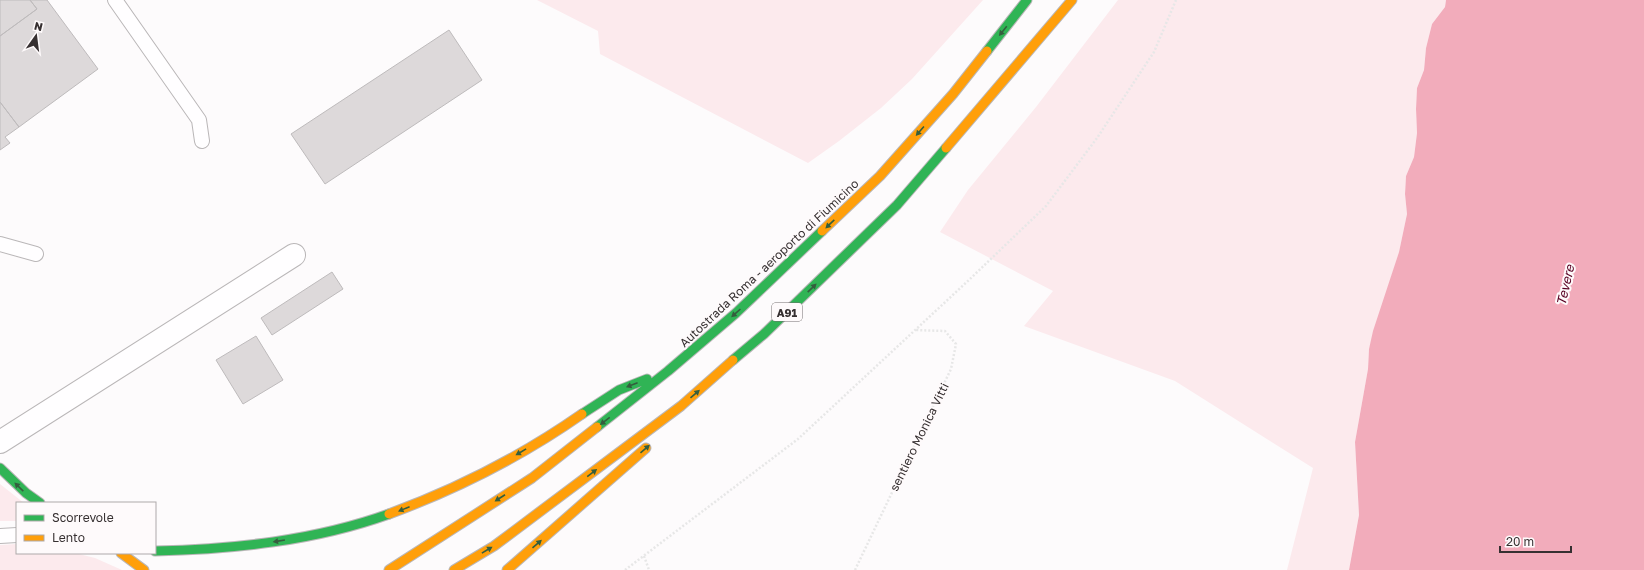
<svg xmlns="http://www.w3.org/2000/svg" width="1644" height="570" viewBox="0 0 1644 570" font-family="'Golos Text',sans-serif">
	<rect width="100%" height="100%" fill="#fdfbfc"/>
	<!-- green -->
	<path fill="#fceaed" d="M537,0H983L912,79L881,108L839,141L808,163L600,54L598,31Z
		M1118,0H1446L1445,7L1432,24L1426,48L1424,70L1417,88L1416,109L1417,133L1414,157L1406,176L1405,193L1407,214L1399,252L1369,349L1368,369L1355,442L1359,515L1349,570H1287L1313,468L1175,381L1024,326L1053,291L940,232L968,190L1036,107Z
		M0,484L24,503H17V521H0Z
		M17,544V553H75L95,558L122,570H0V545Z"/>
	<!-- water -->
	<path fill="#f2acbb" d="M1446,0H1644V570H1349L1359,515L1355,442L1368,369L1369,349L1373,331L1399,252L1407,214L1405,194L1406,176L1414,157L1417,133L1416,109L1417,88L1424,70L1426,48L1432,24L1445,7Z"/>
	<!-- building -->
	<path fill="#ddd9da" stroke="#bebbbc" d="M0,0H30L37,9L0,36Z
		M30,0H47L98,69L19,127L0,102V36L37,9Z
		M449,30L482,80L325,184L291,134Z
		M0,102L19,127L5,137L10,143L0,150Z
		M332,272L343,289L272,335L261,318Z
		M256,336L283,380L243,404L216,360Z"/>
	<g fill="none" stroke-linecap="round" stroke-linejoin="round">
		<defs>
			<path id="lane" d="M115,0L199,120L202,141
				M0,244L36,254
				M0,536L17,535"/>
			<path id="street" d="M0,442L294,255"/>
			<path id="fast" d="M987,51L1027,0
				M733,360L764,334L897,205L946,148
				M582,414L619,390L647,379
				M597,427L668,371L736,313L822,231
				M0,468L26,493L40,503
				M155,551C234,549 314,541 389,514"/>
			<path id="slow" d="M946,148L1072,0
				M822,231L880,176L953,94L987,51
				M389,514C457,489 522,456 582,414
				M121,553L144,570
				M389,570L532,478L597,427
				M454,570L494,546L681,406L733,360
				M507,570L646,448"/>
		</defs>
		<!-- lane casing -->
		<use href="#lane" stroke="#bab7b8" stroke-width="16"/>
		<!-- street casing -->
		<use href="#street" stroke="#bab7b8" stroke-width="24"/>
		<!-- fast casing -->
		<use href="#fast" stroke="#bab7b8" stroke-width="11"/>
		<!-- slow casing -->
		<use href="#slow" stroke="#bab7b8" stroke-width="11"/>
		<!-- path -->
		<path stroke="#e7e7e7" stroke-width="2.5" stroke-dasharray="2 2" stroke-linecap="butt" d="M644,556L649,570
			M625,570L798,439L970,279L1046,206L1097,138L1154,52L1176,0
			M855,570L951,369L956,344L945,331L915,330"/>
		<!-- lane -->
		<use href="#lane" stroke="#fffeff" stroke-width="14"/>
		<!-- street -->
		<use href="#street" stroke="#fffeff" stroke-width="22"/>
		<!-- fast -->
		<use href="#fast" stroke="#30b455" stroke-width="9"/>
		<!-- slow -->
		<use href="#slow" stroke="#ff9f0a" stroke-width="9"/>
	</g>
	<!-- one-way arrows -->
	<defs><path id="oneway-solid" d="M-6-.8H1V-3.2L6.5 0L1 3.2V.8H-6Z"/></defs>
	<g fill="#345e3e">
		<use href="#oneway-solid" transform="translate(1003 31) rotate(129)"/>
		<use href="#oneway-solid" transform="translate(920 131) rotate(131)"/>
		<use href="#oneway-solid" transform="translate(830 224) rotate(136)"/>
		<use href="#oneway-solid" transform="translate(812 288) rotate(-44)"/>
		<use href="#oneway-solid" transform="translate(736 313) rotate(138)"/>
		<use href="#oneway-solid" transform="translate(632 385) rotate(159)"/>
		<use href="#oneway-solid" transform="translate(695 394) rotate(-41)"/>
		<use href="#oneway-solid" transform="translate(605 421) rotate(142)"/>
		<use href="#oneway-solid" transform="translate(645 449) rotate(-41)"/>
		<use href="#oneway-solid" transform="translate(521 452) rotate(149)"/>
		<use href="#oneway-solid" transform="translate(592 473) rotate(-37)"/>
		<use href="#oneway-solid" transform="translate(19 487) rotate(-136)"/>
		<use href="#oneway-solid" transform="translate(500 498) rotate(147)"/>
		<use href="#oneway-solid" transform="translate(404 509) rotate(158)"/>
		<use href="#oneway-solid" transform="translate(279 541) rotate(171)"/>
		<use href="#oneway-solid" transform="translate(537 544) rotate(-41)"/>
		<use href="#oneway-solid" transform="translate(487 550) rotate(-31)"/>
	</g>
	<g text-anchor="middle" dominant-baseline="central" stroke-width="4" stroke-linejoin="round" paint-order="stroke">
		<!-- shield labels -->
		<rect fill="#fefafb" stroke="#726d6e" stroke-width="1" x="772" y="303" width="30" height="18" rx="3"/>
		<g font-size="11" font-weight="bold" fill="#363031">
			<text x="787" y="312">A91</text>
		</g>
		<!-- street labels -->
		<g font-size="12" fill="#363031" stroke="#fefafb">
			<text transform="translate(769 263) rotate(-43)">Autostrada Roma - aeroporto di Fiumicino</text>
			<text transform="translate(919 437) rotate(-64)">sentiero Monica Vitti</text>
		</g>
		<!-- water labels -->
		<g font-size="13" font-style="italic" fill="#580022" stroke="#fefafb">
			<text transform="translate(1565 285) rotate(-77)">Tevere</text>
		</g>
	</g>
	<!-- legend -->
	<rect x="16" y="502" width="140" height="52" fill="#fefafb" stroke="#aea9aa"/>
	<rect x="24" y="515" width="20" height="6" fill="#30b455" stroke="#aea9aa"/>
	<text x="52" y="522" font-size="12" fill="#363031">Scorrevole</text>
	<rect x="24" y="535" width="20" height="6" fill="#ff9f0a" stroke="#aea9aa"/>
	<text x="52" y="542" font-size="12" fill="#363031">Lento</text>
	<!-- north arrow -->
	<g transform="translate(36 36) rotate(14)" stroke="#fefafb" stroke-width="3" paint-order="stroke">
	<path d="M0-3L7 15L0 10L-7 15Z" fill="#363031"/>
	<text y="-6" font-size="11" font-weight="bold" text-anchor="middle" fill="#363031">N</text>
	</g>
	<!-- scale -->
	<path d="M1500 546v6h71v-6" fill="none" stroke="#363031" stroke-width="2"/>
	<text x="1506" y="546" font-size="12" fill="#363031" stroke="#fefafb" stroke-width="3" paint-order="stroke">20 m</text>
</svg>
